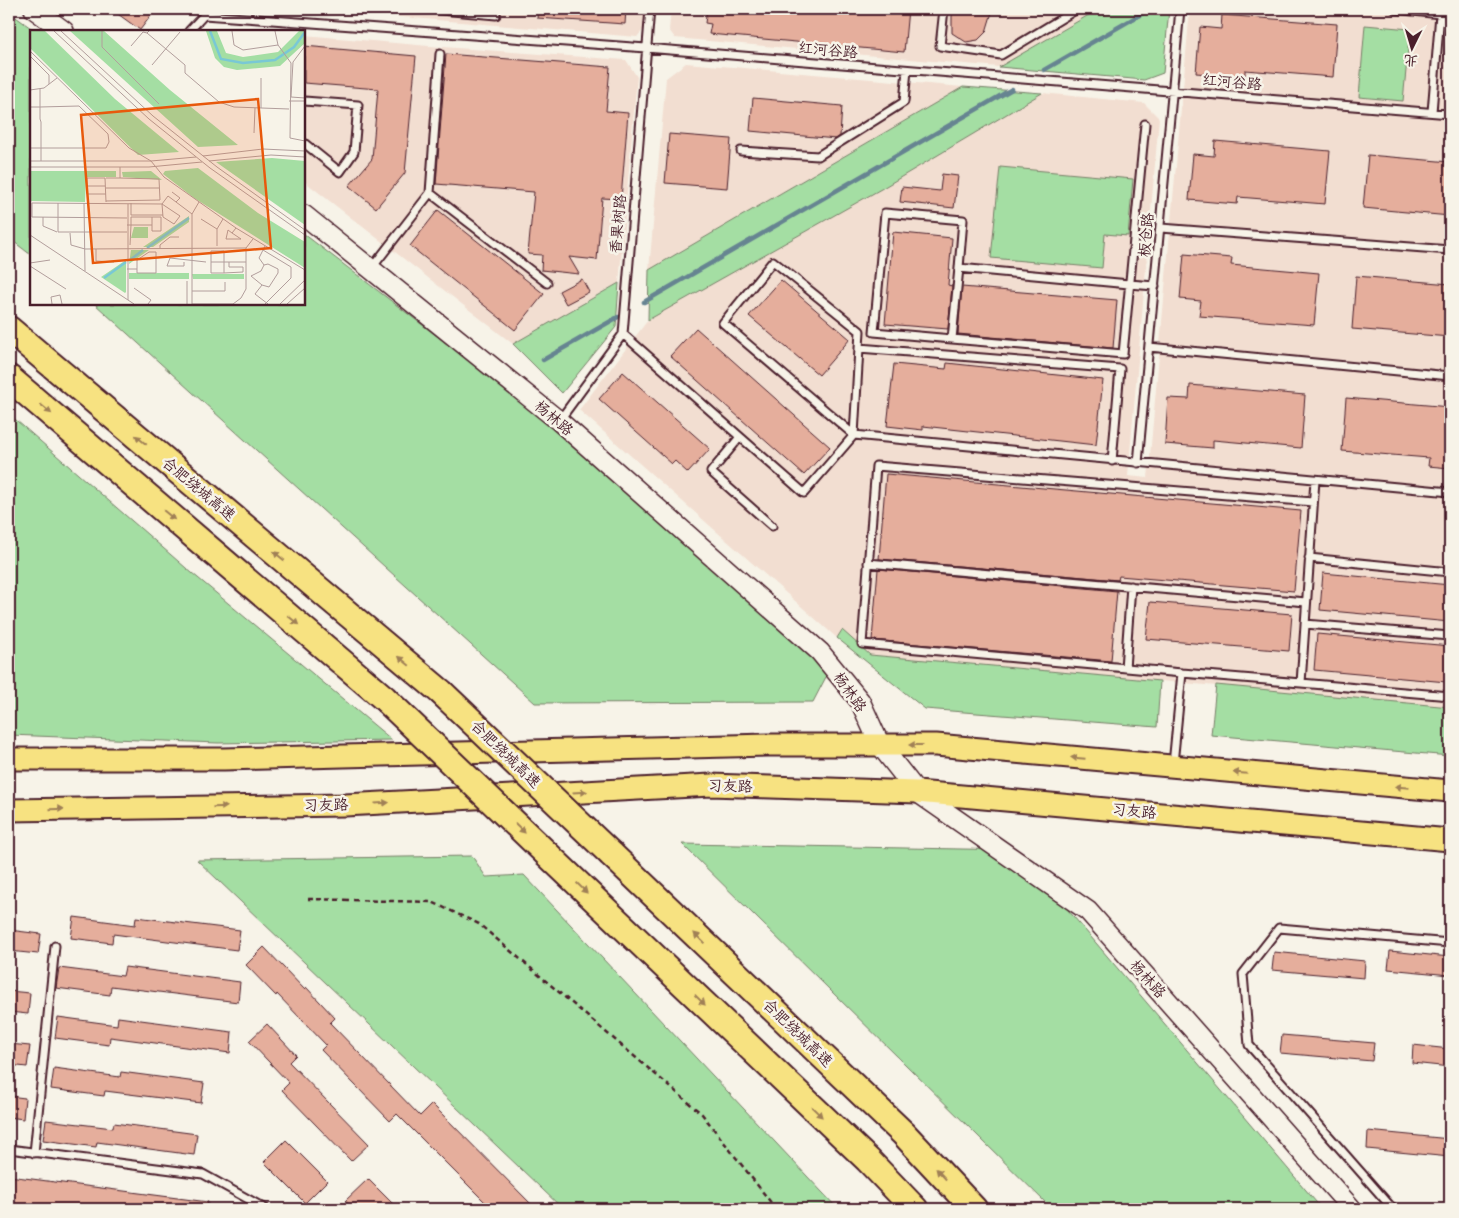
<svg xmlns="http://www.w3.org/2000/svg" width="1459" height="1218" viewBox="0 0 1459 1218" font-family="'Shantell Sans','LXGW WenKai TC',sans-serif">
	<rect width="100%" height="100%" fill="#f7f3e8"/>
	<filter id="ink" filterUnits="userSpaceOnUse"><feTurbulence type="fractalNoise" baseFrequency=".02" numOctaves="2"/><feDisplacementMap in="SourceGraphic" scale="10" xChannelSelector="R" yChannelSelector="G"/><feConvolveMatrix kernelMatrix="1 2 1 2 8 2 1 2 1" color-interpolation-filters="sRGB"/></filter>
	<g filter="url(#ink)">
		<!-- built -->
		<path fill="#f2ded1" d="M308,9H647L645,28L637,37Z
			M671,9H1099L999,67L675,38L669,30Z
			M1190,9H1450V707L870,655L842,631L837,638L579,410L648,320L881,189L1042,93L1144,103L1159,118L1128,476L1148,478Z
			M304,35L429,46L626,60L637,77L619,283L513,344L304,181Z
			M686,63L963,87L649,270L666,78Z"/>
		<!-- green -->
		<path fill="#a4dea3" stroke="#777e67" d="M1099,9H1169L1163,73L1144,80L999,67Z
			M9,12L35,31H31V255L9,238Z
			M1365,25L1410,29L1403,101L1359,97Z
			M963,87L1042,93L881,189L648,320L649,270Z
			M1000,167L1133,179L1128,236L1105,234L1102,268L991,258Z
			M304,234L597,459L797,639L827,675L813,702L535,703L95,304H304Z
			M619,283L616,327L562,393L513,344Z
			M9,414L186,568L392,740L218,743L9,735Z
			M842,630L870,655L1160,681L1157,727L925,709L837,638Z
			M1216,685L1450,707V756L1211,735Z
			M682,844L1017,850L1322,1209H1052Z
			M472,856L486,877L524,875L838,1209H563L197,860Z"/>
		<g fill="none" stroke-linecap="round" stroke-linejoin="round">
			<!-- stream -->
			<path stroke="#668491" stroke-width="4.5" d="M1044,70L1150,9
				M644,302L1012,89
				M543,360L618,317"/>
		</g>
		<!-- building -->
		<path fill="#e5ae9c" stroke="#4a1f2b" d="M111,9H156L140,30Z
			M538,9H626L625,24L537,18Z
			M707,9L839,10L840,9H908L904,52L709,34L711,24L705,23Z
			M954,9H993L986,32L978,40L966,42L952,33V16Z
			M1222,15L1337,24L1333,77L1245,70V77L1196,73L1200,27L1221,29Z
			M304,46L416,56L405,173L376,208L349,186L372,159L378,89L304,83Z
			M446,54L610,67L606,111L628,113L621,199L602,198L597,260L569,257L579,274L541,270L542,255L528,254L534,192L436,184Z
			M753,98L842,106L840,136L836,139L750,131Z
			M669,134L731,139L727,188L665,183Z
			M1215,141L1330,151L1325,204L1238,197L1237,204L1189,200L1193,154L1214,156Z
			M1368,155L1450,162V216L1363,208Z
			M942,174L958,176L954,208L900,202L902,187L940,191Z
			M438,210L544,294L515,330L410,246Z
			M893,232L952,238L948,285L952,286L948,329L885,324Z
			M1184,254L1232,258L1231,265L1319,273L1314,325L1199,316L1201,301L1180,299Z
			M1356,276L1450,284V337L1352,329Z
			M582,279L589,292L566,304L559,291Z
			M781,280L850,339L819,375L749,316Z
			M962,287L1117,300L1113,348L958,334Z
			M696,328L830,447L804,475L670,356Z
			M947,363L1103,380L1096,445L923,426V430L887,426L894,364L946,369Z
			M623,372L710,449L688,473L675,461L672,464L599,399Z
			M1190,385L1305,395L1301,448L1213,440V448L1165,444L1168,398L1189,399Z
			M1346,398L1450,407V468L1428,466L1429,458L1342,451Z
			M886,474L1301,511L1294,591L1119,576L1118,580L879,559Z
			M878,569L1117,591L1111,661L872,640Z
			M1323,573L1450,585V622L1320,610Z
			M1150,602L1292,614L1289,651L1146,639Z
			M1317,634L1450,646L1447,682L1314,670Z
			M74,917L135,925L136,917L240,930L237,950L113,934L112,943L71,938Z
			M9,930L41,934L38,954L9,951Z
			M264,947L304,989L306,987L335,1018L330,1023L420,1116L432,1104L536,1209H492L397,1114L390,1121L321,1050L326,1045L277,994L276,996L246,965Z
			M1390,951L1450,957V975L1388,969Z
			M1274,952L1365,961L1364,978L1272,970Z
			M125,967L240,982L238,1002L111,986L110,995L56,988L59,968L123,976Z
			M9,991L30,993L28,1014L9,1012Z
			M58,1017L117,1025L118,1017L232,1032L230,1053L110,1037L109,1045L55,1038Z
			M267,1024L296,1055L289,1062L369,1144L351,1161L282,1090L289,1083L249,1041Z
			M1282,1035L1374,1043L1372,1061L1280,1053Z
			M9,1044L30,1046L27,1067L9,1065Z
			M1413,1045L1450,1049V1067L1412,1063Z
			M54,1068L120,1077L121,1072L204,1083L201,1103L105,1091L104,1096L51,1089Z
			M9,1096L25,1098L23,1119L9,1117Z
			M46,1120L113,1128L114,1123L197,1134L194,1155L97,1142L96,1147L43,1140Z
			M1368,1131L1450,1139V1157L1367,1149Z
			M286,1140L327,1181L305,1203L264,1162Z
			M9,1176L208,1202L207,1209H37L9,1205Z
			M368,1179L398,1209H354L345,1201Z"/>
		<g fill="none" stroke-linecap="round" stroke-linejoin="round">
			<defs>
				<path id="lane" d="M430,9L496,15V9
					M944,9L940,46L1001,55L1077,9
					M1395,9L1440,14L1432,112
					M204,15L646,48L1450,114
					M48,19L55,9
					M189,31L204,15V9
					M304,101L358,105L354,152L340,172L304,143
					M1145,124L1123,354L952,339L959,268L1129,284L1155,286
					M741,151L818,156L904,102L907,70
					M430,193L440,54
					M1161,228L1450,250
					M371,269L430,193L547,283
					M623,334L804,493L854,435L860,331L773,261L723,323L854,435L1450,492
					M952,339L874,332L885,213L963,220L959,268
					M1149,347L1450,376
					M859,348L1120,369L1112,461
					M559,421L623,334L650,9
					M740,437L711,472L772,526
					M1138,463L1180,9
					M1315,480L1301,683L1450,696
					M1309,558L1450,572
					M868,563L1306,602
					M1305,624L1450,636
					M1125,668L1131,586
					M1182,673L862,644L876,466L1313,502
					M1173,764L1182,673L1301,683
					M9,1149L203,1174L266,1209
					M34,1153L55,946
					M1393,1209L1249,1045L1243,974L1279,928L1450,943"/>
				<path id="secondary" d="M34,9L64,31
					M304,215L559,421L820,652L860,701L880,745L917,792L1088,911L1352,1209"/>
				<path id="primary" d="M9,759H224L768,745H936L1450,791
					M9,810L345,805L711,785L917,792L1450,840"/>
				<path id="highway" d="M9,329L441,692
					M9,378L384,698
					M547,854L868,1160L915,1209
					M611,854L904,1134L974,1209"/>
			</defs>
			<!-- lane casing -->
			<use href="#lane" stroke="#4a1f2b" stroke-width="11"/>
			<!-- secondary casing -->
			<use href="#secondary" stroke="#4a1f2b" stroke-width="22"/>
			<!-- primary casing -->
			<use href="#primary" stroke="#4a1f2b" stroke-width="25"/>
			<!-- highway casing -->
			<use href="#highway" stroke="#4a1f2b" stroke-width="29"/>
			<!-- path -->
			<path stroke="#4a1f2b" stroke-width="2.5" stroke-dasharray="5 4" stroke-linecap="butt" d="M308,899L432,902L479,924L702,1114L776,1209"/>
			<!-- lane -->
			<use href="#lane" stroke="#f7f3e8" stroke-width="7"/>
			<!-- secondary -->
			<use href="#secondary" stroke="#f7f3e8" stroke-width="19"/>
			<!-- primary -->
			<use href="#primary" stroke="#f7e281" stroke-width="21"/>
			<!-- highway -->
			<use href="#highway" stroke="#f7e281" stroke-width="25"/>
			<defs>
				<path id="highway-bridge" d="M441,692L611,854
					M384,698L547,854"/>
			</defs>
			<!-- highway-bridge casing -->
			<use href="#highway-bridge" stroke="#4a1f2b" stroke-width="29" stroke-linecap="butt"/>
			<!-- highway-bridge -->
			<use href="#highway-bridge" stroke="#f7e281" stroke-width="25"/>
		</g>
		<!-- one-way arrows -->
		<defs><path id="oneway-solid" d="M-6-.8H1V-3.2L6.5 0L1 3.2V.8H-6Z" transform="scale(1.25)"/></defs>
		<g fill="#a08056">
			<use href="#oneway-solid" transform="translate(46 409) rotate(40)"/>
			<use href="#oneway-solid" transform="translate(141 440) rotate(-140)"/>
			<use href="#oneway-solid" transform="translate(169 515) rotate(40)"/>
			<use href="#oneway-solid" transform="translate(279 556) rotate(-140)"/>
			<use href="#oneway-solid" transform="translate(293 620) rotate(40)"/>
			<use href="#oneway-solid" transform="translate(404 661) rotate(-140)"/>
			<use href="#oneway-solid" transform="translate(916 745) rotate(-180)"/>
			<use href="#oneway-solid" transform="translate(1078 758) rotate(-175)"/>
			<use href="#oneway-solid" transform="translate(1240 773) rotate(-175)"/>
			<use href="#oneway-solid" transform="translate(1402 787) rotate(-175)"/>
			<use href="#oneway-solid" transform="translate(580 792) rotate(-3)"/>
			<use href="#oneway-solid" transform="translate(382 803) rotate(-3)"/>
			<use href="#oneway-solid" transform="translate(220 807) rotate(-1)"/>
			<use href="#oneway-solid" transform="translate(57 809) rotate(-1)"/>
			<use href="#oneway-solid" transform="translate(520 828) rotate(44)"/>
			<use href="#oneway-solid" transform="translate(582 888) rotate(44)"/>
			<use href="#oneway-solid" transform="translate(699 938) rotate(-136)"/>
			<use href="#oneway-solid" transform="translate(700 1000) rotate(44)"/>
			<use href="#oneway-solid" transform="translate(817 1112) rotate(44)"/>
			<use href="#oneway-solid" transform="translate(941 1174) rotate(-133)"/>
		</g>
	</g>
	<g text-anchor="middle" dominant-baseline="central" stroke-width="5" stroke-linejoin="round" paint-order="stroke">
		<!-- street labels -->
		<g font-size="15" fill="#4a1f2b" stroke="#f7f3e8">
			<text transform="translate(828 50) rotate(5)">红河谷路</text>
			<text transform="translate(1232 82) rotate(5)">红河谷路</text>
			<text transform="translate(618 224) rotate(-85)">香果树路</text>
			<text transform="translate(1146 235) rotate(-85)">板仓路</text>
			<text transform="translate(554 418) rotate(40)">杨林路</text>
			<text transform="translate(199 489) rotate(40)">合肥绕城高速</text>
			<text transform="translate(850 692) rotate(55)">杨林路</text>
			<text transform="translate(506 754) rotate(44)">合肥绕城高速</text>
			<text transform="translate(730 786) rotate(1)">习友路</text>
			<text transform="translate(326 805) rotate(-1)">习友路</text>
			<text transform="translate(1134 811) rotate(5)">习友路</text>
			<text transform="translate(1148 979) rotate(48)">杨林路</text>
			<text transform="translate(798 1033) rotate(44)">合肥绕城高速</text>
		</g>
	</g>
	<!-- overview -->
	<g transform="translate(30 30)">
		<rect width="275" height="275" fill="#f7f3e8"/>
		<path d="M0,1H15L85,69L149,122L108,125L0,18ZM40,1H74L140,60L208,115L168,117ZM176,1H187L196,23L213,27L248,22L269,1H275V13L250,36L207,40L194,37L185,28ZM242,128L275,131V195L186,132ZM168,138L228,183L275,212V238L164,168L133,144L135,141ZM0,141H86V147H56L55,172L1,171L0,201ZM121,141L132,150L93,147L92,142ZM159,186V192L123,217H113ZM104,197H118V208H101ZM101,220H119L99,234ZM96,230V262L95,263L71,247ZM99,243H159V249H99ZM162,244H214V249H163Z" fill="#a4dea3"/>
		<path fill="none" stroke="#79c8d5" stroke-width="2.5" d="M180,1L191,29L213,33L245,30L264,17L275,2M117,218L159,188M100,230L113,220M74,248L96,232"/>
		<path fill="none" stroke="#b29e9c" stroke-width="1" d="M24,1L119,89L180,138L275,205M31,1L123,86L187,137L275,200M72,1V17L129,74M119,1L117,3L155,35V43L189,72L204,77L259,79M202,1L204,15L213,20L248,15L245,1M248,15L261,33L260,108L275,111M101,16L113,2L117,3M275,16L263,32L261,67L275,68M0,21L99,118L121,131L134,147L206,198L275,240M0,26L19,45V54M122,35L150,2M0,60L14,58L27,48M259,71H275M0,77H10L49,76L78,104L79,112L76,118H11V92L10,89V59M231,78V48M224,103L225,78M0,118H11V131M173,126L233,119L275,121M0,131H121L166,127M179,131L241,125L275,127M0,137H119L172,132M76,148H90V137M57,156H75M76,158H129M142,162L150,168L146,172M76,164H57V148H75L76,172M76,171L130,170L129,149L90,148M28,173V202H97M54,173L55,241M101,173V185H133M13,187V196L27,202M97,188L2,187V173L132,174L150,186L144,194L133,187L132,174L138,166L162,184M171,189L187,199L193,189M97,195H122V187H101V195L100,215M122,195V201H131V187H122M187,199V216M40,203L41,215L55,219L216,218M202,203L211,209H196L198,200L202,203L206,198M0,205L104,274M235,216L229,228L234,235L231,241L221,246L232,255L225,264L238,274M66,219V231L84,232M130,219V215L140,207H149M233,220L261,237V248L235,274M154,232V236H137L140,228L176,232M181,232V243H194V221H181V232H216M0,233L20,230M0,236L36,259M97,239H107V230L119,222H126V243H107V239M194,243L213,242V237H199V232M232,255L239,257L248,243V239L238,234L234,235M104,258L121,270L118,274M162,261H195V252M98,270V174M22,274L21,267L30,265L32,274M157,274V251M162,274H203L211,268L216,259V218L223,209M162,274V184L169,172M250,274L275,250M257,274L275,258"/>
		<path fill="#e8590c" fill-opacity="0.15" stroke="#e8590c" stroke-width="2.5" d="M228,69L241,218L63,233L51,85Z"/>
		<rect width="275" height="275" fill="none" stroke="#4a1f2b" stroke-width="2.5"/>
	</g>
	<!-- margin -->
	<rect width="1459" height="1218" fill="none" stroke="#f7f3e8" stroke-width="30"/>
	<rect x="15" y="15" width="1429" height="1188" fill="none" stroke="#4a1f2b" stroke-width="2" filter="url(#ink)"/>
	<!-- north arrow -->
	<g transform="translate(1412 48) rotate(185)" stroke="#f7f3e8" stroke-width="4" paint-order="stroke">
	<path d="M0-4L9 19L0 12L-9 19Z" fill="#4a1f2b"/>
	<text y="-8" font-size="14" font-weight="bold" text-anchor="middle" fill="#4a1f2b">北</text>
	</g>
</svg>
